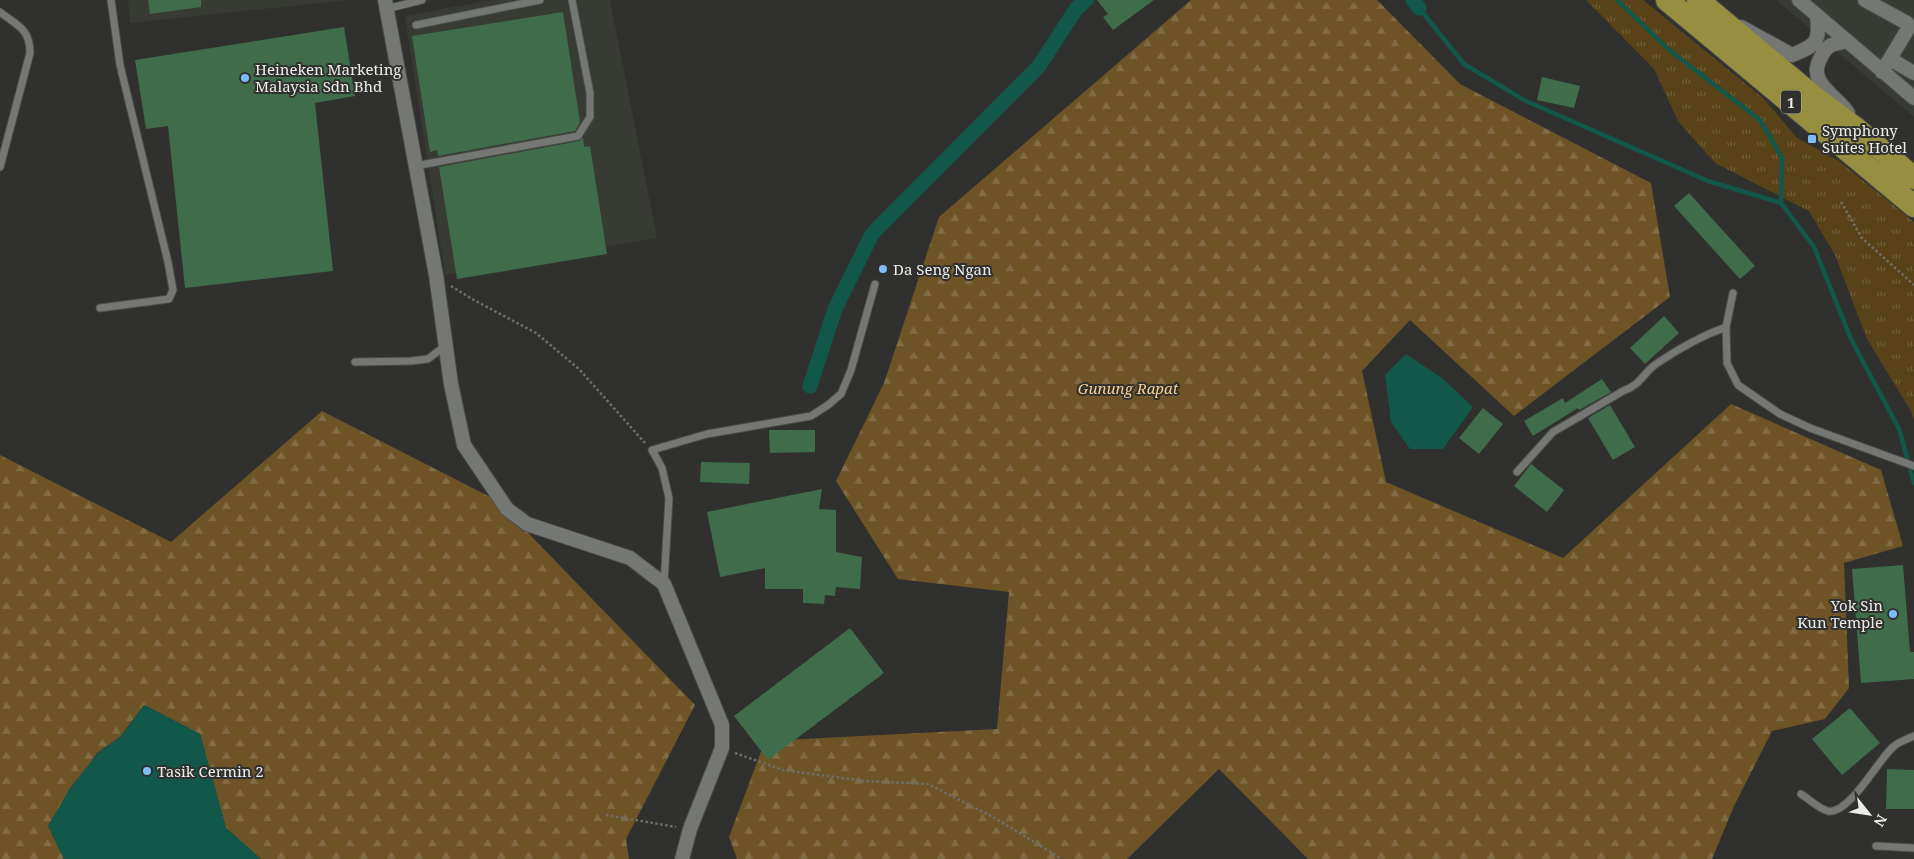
<svg xmlns="http://www.w3.org/2000/svg" width="1914" height="859" viewBox="0 0 1914 859" font-family="'Noto Serif',serif">
	<defs>
		<pattern id="grass-tufts" width="24" height="20" patternUnits="userSpaceOnUse" patternTransform="scale(1.25)"><rect width="24" height="20" fill="#594217"/><path d="M3 7l-1-3M5 7V3M7 7l1-3M15 17l-1-3M17 17v-4M19 17l1-3" fill="none" stroke="#715e39"/></pattern>
		<pattern id="forest-firs" width="22" height="20" patternUnits="userSpaceOnUse" patternTransform="scale(1.25)"><rect width="22" height="20" fill="#6d5325"/><path d="M5 1l3.5 6h-7zM16 11l3.5 6h-7z" fill="#826c45"/></pattern>
	</defs>
	<rect width="100%" height="100%" fill="#30312e"/>
	<!-- built -->
	<path fill="#373b33" d="M128,0H350L130,23Z
		M492,0H610L657,238L445,275L405,16Z
		M1776,0H1914V117Z"/>
	<!-- grass -->
	<path fill="url(#grass-tufts)" d="M1586,0H1643L1763,98L1797,138L1839,161L1914,222V420L1911,411L1867,339L1835,255L1809,211L1715,163L1678,121L1654,69Z"/>
	<!-- forest -->
	<path fill="url(#forest-firs)" d="M1191,0H1377L1460,84L1651,183L1670,297L1514,416L1410,320L1362,371L1386,482L1563,558L1731,404L1881,470L1903,546L1844,563L1849,688L1825,719L1772,731L1734,806L1712,859H1308L1219,769L1127,859H737L729,837L765,741L997,729L1009,592L898,579L836,481L884,383L939,217Z
		M322,411L496,500L695,705L626,839L629,859H261L226,828L200,734L144,705L120,737L97,753L48,826L64,859H0V455L171,542Z"/>
	<!-- water -->
	<path fill="#11584a" d="M1406,354L1443,379L1473,407L1443,449H1410L1391,422L1385,375Z
		M144,705L200,734L226,828L261,859H64L48,826L70,788L98,753L120,737Z"/>
	<g fill="none" stroke-linecap="round" stroke-linejoin="round">
		<!-- stream -->
		<path stroke="#11584a" stroke-width="4.5" d="M1617,0L1669,50L1760,120L1782,158L1781,203
			M1419,8L1464,64L1526,101L1708,181L1781,203L1814,247L1851,339L1899,429L1914,483"/>
		<!-- canal -->
		<path stroke="#11584a" stroke-width="15" d="M1413,0L1419,8
			M810,386L835,309L872,234L1039,66L1076,9L1086,0"/>
	</g>
	<!-- building -->
	<path fill="#3f6c4b" d="M148,0H201V7L150,14Z
		M1097,0H1154L1113,30L1103,17L1108,14Z
		M563,12L580,122L575,131L438,156L437,150L430,152L412,36Z
		M344,27L355,96L315,103L333,271L185,288L168,126L146,129L135,60Z
		M1542,77L1580,86L1574,108L1537,100Z
		M583,138L584,147L590,146L607,254L457,279L439,167L579,141Z
		M1689,193L1755,266L1740,279L1674,206Z
		M1664,316L1679,333L1645,364L1630,348Z
		M1602,379L1611,392L1579,410L1578,408L1533,436L1524,421L1563,398L1565,403Z
		M1610,405L1635,447L1613,460L1588,418Z
		M1483,408L1503,424L1479,454L1459,438Z
		M769,430H815V452L770,453Z
		M701,462L750,463L749,484L700,482Z
		M1531,464L1564,490L1547,512L1514,486Z
		M822,489L819,509L836,510V552L862,557L860,589L836,587L835,596L825,595L824,604L803,603V589H765V568L720,577L707,512Z
		M1903,565L1910,652H1914V679L1861,683L1852,569Z
		M850,628L884,673L768,760L734,716Z
		M1850,708L1880,743L1842,775L1812,739Z
		M1887,769L1914,770V809H1886Z"/>
	<g fill="none" stroke-linecap="round" stroke-linejoin="round">
		<defs>
			<path id="service" d="M386,9L422,0
				M0,12C18,26 30,29 30,53L0,167
				M416,25L540,0
				M415,166L578,136L590,117V93L572,0
				M1733,293L1726,327L1727,363L1738,385L1780,414L1810,428L1914,466
				M100,308L169,299L173,290L168,262L120,65L111,0
				M355,362L411,361L428,359L445,346
				M1517,472L1553,432L1623,391C1642,384 1642,374 1656,364C1678,349 1701,336 1726,327
				M664,584L669,498L662,468L652,450L707,434L811,416L828,405L841,394L851,370L875,284
				M1801,794C1809,799 1819,809 1828,811C1849,815 1878,760 1893,747C1898,742 1907,739 1914,736
				M1876,846L1914,848"/>
			<path id="minor" d="M385,0L436,275L451,384L464,445L507,509L527,524L630,558L664,584L722,725V748L690,829L682,859
				M1799,0L1914,98
				M1865,0L1907,23L1909,27L1882,72
				M1741,27L1792,55C1817,45 1820,42 1817,16
				M1847,41C1832,44 1827,44 1820,59C1807,83 1837,96 1848,113
				M1890,59L1914,73"/>
			<path id="trunk" d="M1667,0L1914,206
				M1698,0L1813,96L1857,129L1914,178"/>
		</defs>
		<!-- service casing -->
		<use href="#service" stroke="#4b4c4a" stroke-width="9"/>
		<!-- minor casing -->
		<use href="#minor" stroke="#4b4c4a" stroke-width="16"/>
		<!-- trunk casing -->
		<use href="#trunk" stroke="#4b4c4a" stroke-width="24"/>
		<!-- path -->
		<path stroke="#6e6f6d" stroke-width="2.5" stroke-dasharray="2.5 2.5" stroke-linecap="butt" d="M1841,202L1862,238L1914,285
			M451,286L472,299L536,333L579,369L645,443
			M735,753L783,770L865,781L928,784L993,817L1062,859
			M606,815L676,827"/>
		<!-- service -->
		<use href="#service" stroke="#757774" stroke-width="7"/>
		<!-- minor -->
		<use href="#minor" stroke="#757774" stroke-width="14"/>
		<!-- trunk -->
		<use href="#trunk" stroke="#958f3f" stroke-width="22"/>
	</g>
	<!-- markers -->
	<g fill="#7bbef8" stroke="#30312e" stroke-width="2">
		<circle cx="245" cy="78" r="5"/>
		<rect x="1807" y="134" width="10" height="10" rx="2.5"/>
		<circle cx="883" cy="269" r="5"/>
		<circle cx="1893" cy="614" r="5"/>
		<circle cx="147" cy="771" r="5"/>
	</g>
	<g text-anchor="middle" dominant-baseline="central" stroke-width="4" stroke-linejoin="round" paint-order="stroke">
		<!-- shield labels -->
		<rect fill="#30312e" stroke="#b4b5b2" stroke-width="1" x="1781" y="90.5" width="20" height="23" rx="4"/>
		<g font-size="14" font-weight="bold" fill="#ecedeb">
			<text x="1791" y="102">1</text>
		</g>
		<!-- poi labels -->
		<g font-size="15" fill="#ecedeb" stroke="#30312e" text-anchor="start">
			<text x="255" y="69">Heineken Marketing<tspan x="255" dy="17">Malaysia Sdn Bhd</tspan></text>
			<text x="1822" y="130">Symphony<tspan x="1822" dy="17">Suites Hotel</tspan></text>
			<text x="893" y="269">Da Seng Ngan</text>
			<text x="1883" y="605" text-anchor="end">Yok Sin<tspan x="1883" dy="17">Kun Temple</tspan></text>
			<text x="157" y="771">Tasik Cermin 2</text>
		</g>
		<!-- park labels -->
		<g font-size="15" font-style="italic" fill="#fbd189" stroke="#30312e">
			<text x="1128" y="388">Gunung Rapat</text>
		</g>
	</g>
	<!-- north arrow -->
	<g transform="translate(1869 814) rotate(120)" stroke="#30312e" stroke-width="4" paint-order="stroke">
	<path d="M0-4L9 19L0 12L-9 19Z" fill="#ecedeb"/>
	<text y="-8" font-size="14" font-weight="bold" text-anchor="middle" fill="#ecedeb">N</text>
	</g>
</svg>
